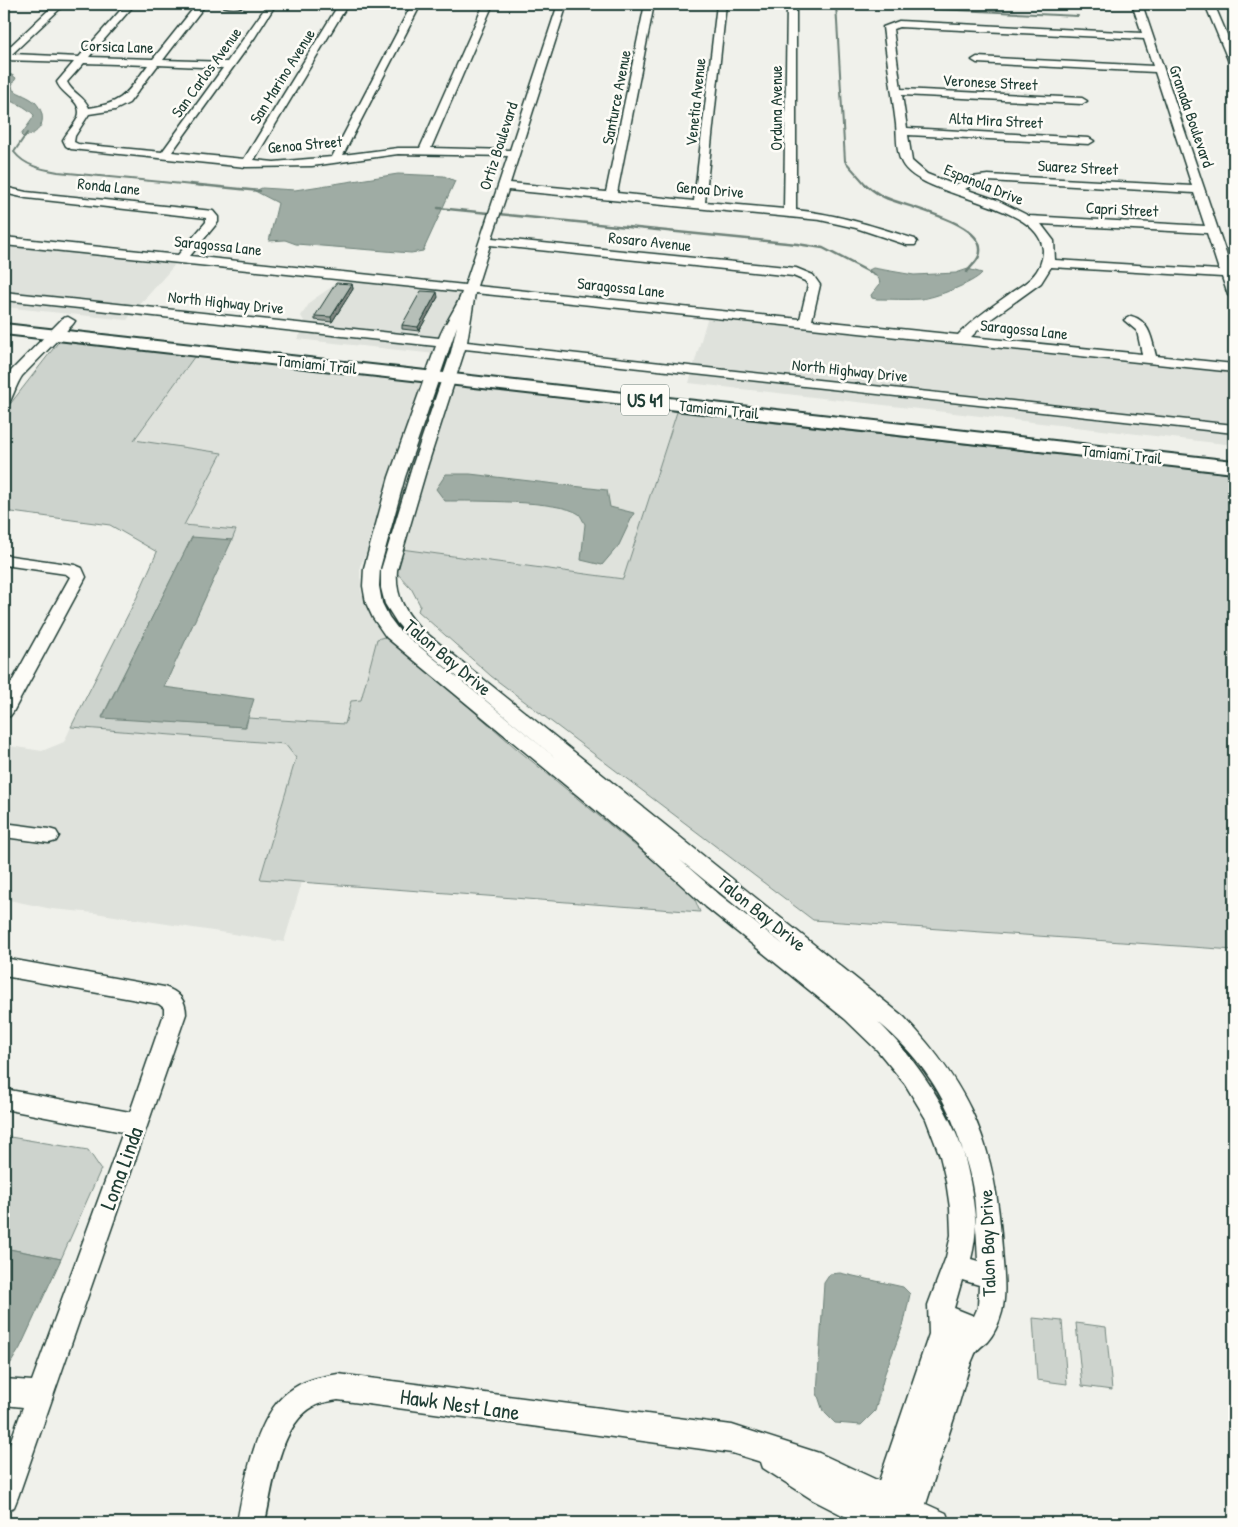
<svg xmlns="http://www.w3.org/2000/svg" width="1238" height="1527" viewBox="0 0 1238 1527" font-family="'Patrick Hand',sans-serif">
	<rect width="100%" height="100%" fill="#f0f1eb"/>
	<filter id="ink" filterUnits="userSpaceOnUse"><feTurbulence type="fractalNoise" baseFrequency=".02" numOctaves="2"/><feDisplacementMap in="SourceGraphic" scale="10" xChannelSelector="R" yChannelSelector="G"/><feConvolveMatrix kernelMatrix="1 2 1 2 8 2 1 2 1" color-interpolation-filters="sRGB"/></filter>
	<g filter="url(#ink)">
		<!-- built -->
		<path fill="#dfe2dc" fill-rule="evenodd" d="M4,243L178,261L138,307L4,293Z
			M339,278L465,291L440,340L307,326L301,316L311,301L336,284Z
			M4,299L133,312L127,320L4,307Z
			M708,316L1234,371V426L693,368Z
			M303,331L438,346L436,354L297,339Z
			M196,355H206L272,366L426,383L376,533L360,566L361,591L372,616L388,636L377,639L361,700L351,701L345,724L248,718L253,699L163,687L236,530L184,525L222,453L134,440Z
			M692,373L1234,433V445L689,383Z
			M435,384L441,385L391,547L384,546L403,477Z
			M451,386L677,412L623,579L401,549ZM446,474L610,507L633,513L581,560L585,524L579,514L556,506L493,501H445Z
			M71,727L285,744L296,757L260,878L302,882L284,942L95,913L52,909L4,899V745L42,751L64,742Z"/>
		<!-- green -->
		<path fill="#cdd3cd" stroke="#768880" d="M60,340L197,353L134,440L222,453L184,525L236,530L232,540L192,538L102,717L246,727L248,718L345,724L351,701L361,700L377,639L388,636L517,749L692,892L700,912L260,879L296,758L285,744L71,727L137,597L157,552L110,525L4,511V412Z
			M677,412L1234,474V950L813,920L491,676L418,611L420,605L411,588L395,571L401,549L623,579Z
			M4,1136L88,1150L101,1169L61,1259L4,1248Z
			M1033,1318L1062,1321L1067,1384L1037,1380Z
			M1076,1323L1106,1327L1112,1390L1082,1386Z"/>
		<!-- water -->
		<path fill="#9faca4" stroke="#6c8077" d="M4,74L12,75L16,78L12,85L13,90C20,94 29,97 35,102C49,117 42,134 23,137L21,135L33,118L34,115C25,106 16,102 4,100Z
			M398,174L444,176L455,181L423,251L411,253L296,244L285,240L269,241L278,203L255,191L262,188L295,190Z
			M873,268L914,275L956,273L968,269L982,273C974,283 934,298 921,299C906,300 891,299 877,299L872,298L871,295L880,284L879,279L869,270Z
			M446,474H470L607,490L610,507L634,513L619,545L602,565L581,560L585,524C583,521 581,516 579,514C559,500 472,501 445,501L436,489Z
			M192,537L232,540L164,687L254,699L245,727L102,718Z
			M4,1248L61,1259L20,1348L9,1366L4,1365Z
			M840,1273L903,1287L910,1294L904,1323L885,1373L875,1411L861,1425L835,1423L823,1411L817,1393L824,1283L830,1274Z"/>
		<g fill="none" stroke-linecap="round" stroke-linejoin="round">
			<!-- stream-far1 -->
			<path stroke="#6c8077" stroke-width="2" d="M836,4L845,161L867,186
				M836,4L1078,16
				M27,133L14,152C25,166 41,169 58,172L203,186"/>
			<!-- stream -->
			<path stroke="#6c8077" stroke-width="2.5" d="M190,184L260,191
				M865,184C871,189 877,194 884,197C905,207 991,223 979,256C977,262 970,267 967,272
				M438,208L797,244L823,248L875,275"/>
			<defs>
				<path id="minor" d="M55,4H65L12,54L79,57L126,4H135L89,57L153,59L197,4H206L163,60L227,62L268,4H276L255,37L172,152L244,159L339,4H348L254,160L274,162L332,157L412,4H421L343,155L398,148H420L484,4H493L431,148L510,150L558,4H567L510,183L606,192L645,4H654L617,193L694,201L717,4H726L705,202L784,209L787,4H796V210C837,214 876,227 915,239L917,242L915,245H907L856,228L820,220L508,190L492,238L796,268L813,275L820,285L812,320L958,335C973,319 990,308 1008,295C1015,289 1026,284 1032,277C1039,270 1043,260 1043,250C1039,200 916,199 901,161C896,151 897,135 896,124C892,92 887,60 883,27L899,21L1142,33L1132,4H1142L1234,277V299L1228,295L1222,277L1051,267L1041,283L984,324L971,337L1142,354L1137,331L1124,320L1131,316C1150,321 1152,340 1156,356L1234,364V372L475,293L467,342L1234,425V433L465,349L428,464L397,570C395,595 404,611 421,629L904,1017C973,1090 996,1148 1002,1248C1003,1269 1007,1291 1002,1312C999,1323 994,1334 987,1342C982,1346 976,1350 974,1356C967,1371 964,1387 959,1403C948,1436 937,1470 926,1504L946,1513L950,1523H858L813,1500L763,1468L761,1462L732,1453L338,1400C332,1401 325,1402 319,1404C279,1419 273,1488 265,1523H237C244,1485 255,1417 288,1392C303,1380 320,1377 338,1374L732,1425L819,1453L879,1481L929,1334L928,1305L946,1257L951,1235L950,1208L946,1181L940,1156L926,1119L905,1084L877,1050L845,1019L706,907L634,842L386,637L373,618L366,603L363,586L364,568L389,477L436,346L4,300V292L439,338C445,322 457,308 462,292L4,245V237L178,255L206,222V218L26,198L4,193V187L26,192L213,211L218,217V222L190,256L465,285L508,156L398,154L312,166L246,167L71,149L66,146L63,140C67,132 75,125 78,117C84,101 61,95 57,82L74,62L4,60V52ZM899,27L1144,39L1153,66L977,57L972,60L977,63L1155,72L1192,186L988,175L971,177L955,185L927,174L912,161L908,135L1089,144L1094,141L1089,138L907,128L902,95L1082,104L1087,101L1082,98L901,89L893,29ZM84,63L148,65C127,92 125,103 89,108C85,97 72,93 67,82ZM158,65L223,68L162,152L78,144L74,142L75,136L89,114L115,110L129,103ZM988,181L1194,193L1205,226L1029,216L997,200L965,189L978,182ZM1041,224L1207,233L1219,270L1055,260L1054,241ZM490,245L793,276L805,281L808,285L800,319L477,286ZM457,326L451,352L413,464L381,570V588L385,604L397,623L409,637L563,764L398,629L389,617L382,603L379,586L380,568L405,477ZM680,860L785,946L720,895ZM878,1022C955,1085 975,1165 978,1261L971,1259C993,1175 936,1078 878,1022ZM962,1280L979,1285L978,1307L974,1316L954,1308Z
					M219,4H248C241,9 226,9 219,4Z
					M1205,4H1214L1234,51V65L1229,62Z
					M68,317L75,321L73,324L22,376C16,385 14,394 9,403L4,404V381L12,370L63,318Z
					M4,555L75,565L82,568L86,577L13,712L10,716L4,718V696L70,577L66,574L4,565Z
					M4,823L49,829L56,831L59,836L56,841L49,843L4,837Z
					M4,958L164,987C177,991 186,999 186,1014L18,1497L14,1507L4,1511V1459L23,1407L4,1405V1379L32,1381L123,1132L4,1109V1089L130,1112L164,1014V1008L159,1004L4,976Z"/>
				<path id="major" d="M4,324L1234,461V473L4,334Z"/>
			</defs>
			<!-- minor casing -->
			<use href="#minor" stroke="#1f3d34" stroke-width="3"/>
			<!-- major casing -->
			<use href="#major" stroke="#1f3d34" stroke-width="4"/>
			<!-- minor -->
			<use href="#minor" fill="#fdfcf7" fill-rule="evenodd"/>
			<!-- major -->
			<use href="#major" fill="#fdfcf7" fill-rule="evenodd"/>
		</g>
		<!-- wall -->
		<path fill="#9da49e" stroke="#1f3d34" d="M352,284L353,289L332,322L315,320V316Z
			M438,297L419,331L402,329V325Z"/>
		<!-- shaded-wall -->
		<path fill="#7f8681" stroke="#1f3d34" d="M352,284L353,289L332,322L331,317Z
			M437,292L438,297L419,331L418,327Z"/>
		<!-- building -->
		<path fill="#b6bfb8" stroke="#1f3d34" d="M336,283L352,284L331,317L315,316Z
			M421,291L437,292L418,327L402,325Z"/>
	</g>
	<g text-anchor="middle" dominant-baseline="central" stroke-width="5" stroke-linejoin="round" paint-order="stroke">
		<!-- far-street labels -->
		<g font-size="16" fill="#1f3d34" stroke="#fdfcf7">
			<text transform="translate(117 46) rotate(2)">Corsica Lane</text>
			<text transform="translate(206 72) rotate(-54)">San Carlos Avenue</text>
			<text transform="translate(282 76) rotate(-58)">San Marino Avenue</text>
			<text transform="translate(990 82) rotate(3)">Veronese Street</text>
			<text transform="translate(616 97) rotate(-79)">Santurce Avenue</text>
			<text transform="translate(695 102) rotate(-84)">Venetia Avenue</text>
			<text transform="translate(776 108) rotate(-90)">Orduna Avenue</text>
			<text transform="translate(1192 116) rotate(71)">Granada Boulevard</text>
			<text transform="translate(996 120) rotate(3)">Alta Mira Street</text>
			<text transform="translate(305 144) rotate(-5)">Genoa Street</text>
			<text transform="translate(498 146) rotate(-72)">Ortiz Boulevard</text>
			<text transform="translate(1078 167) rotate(3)">Suarez Street</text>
			<text transform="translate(984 184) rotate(22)">Espanola Drive</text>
			<text transform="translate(109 186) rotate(6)">Ronda Lane</text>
			<text transform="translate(710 189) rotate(5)">Genoa Drive</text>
			<text transform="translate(1122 209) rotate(3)">Capri Street</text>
			<text transform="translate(650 241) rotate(6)">Rosaro Avenue</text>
			<text transform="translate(218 245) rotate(6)">Saragossa Lane</text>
			<text transform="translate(621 287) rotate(6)">Saragossa Lane</text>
			<text transform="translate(226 302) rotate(6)">North Highway Drive</text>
			<text transform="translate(1024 329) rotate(6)">Saragossa Lane</text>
			<text transform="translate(317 364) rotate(6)">Tamiami Trail</text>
			<text transform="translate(850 370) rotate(6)">North Highway Drive</text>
			<text transform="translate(719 409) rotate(6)">Tamiami Trail</text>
			<text transform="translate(1122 454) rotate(6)">Tamiami Trail</text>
		</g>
		<!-- shield labels -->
		<rect fill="#fdfcf7" stroke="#62766e" stroke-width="1" x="621" y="384.5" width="48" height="31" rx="4"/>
		<g font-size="18" font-weight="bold" fill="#1f3d34">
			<text x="645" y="400">US 41</text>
		</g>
		<!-- street labels -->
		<g font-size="19" fill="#1f3d34" stroke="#fdfcf7">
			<text transform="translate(448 657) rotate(40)">Talon Bay Drive</text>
			<text transform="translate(762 913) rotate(39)">Talon Bay Drive</text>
			<text transform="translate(987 1243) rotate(-92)">Talon Bay Drive</text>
		</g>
		<!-- near-street labels -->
		<g font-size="22" fill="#1f3d34" stroke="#fdfcf7">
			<text transform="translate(121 1168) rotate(-70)">Loma Linda</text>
			<text transform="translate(460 1404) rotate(8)">Hawk Nest Lane</text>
		</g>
	</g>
	<!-- margin -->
	<rect width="1238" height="1527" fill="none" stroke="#fdfcf7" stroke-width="20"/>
	<rect x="10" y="10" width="1218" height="1507" fill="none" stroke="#1f3d34" stroke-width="2" filter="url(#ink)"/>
</svg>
